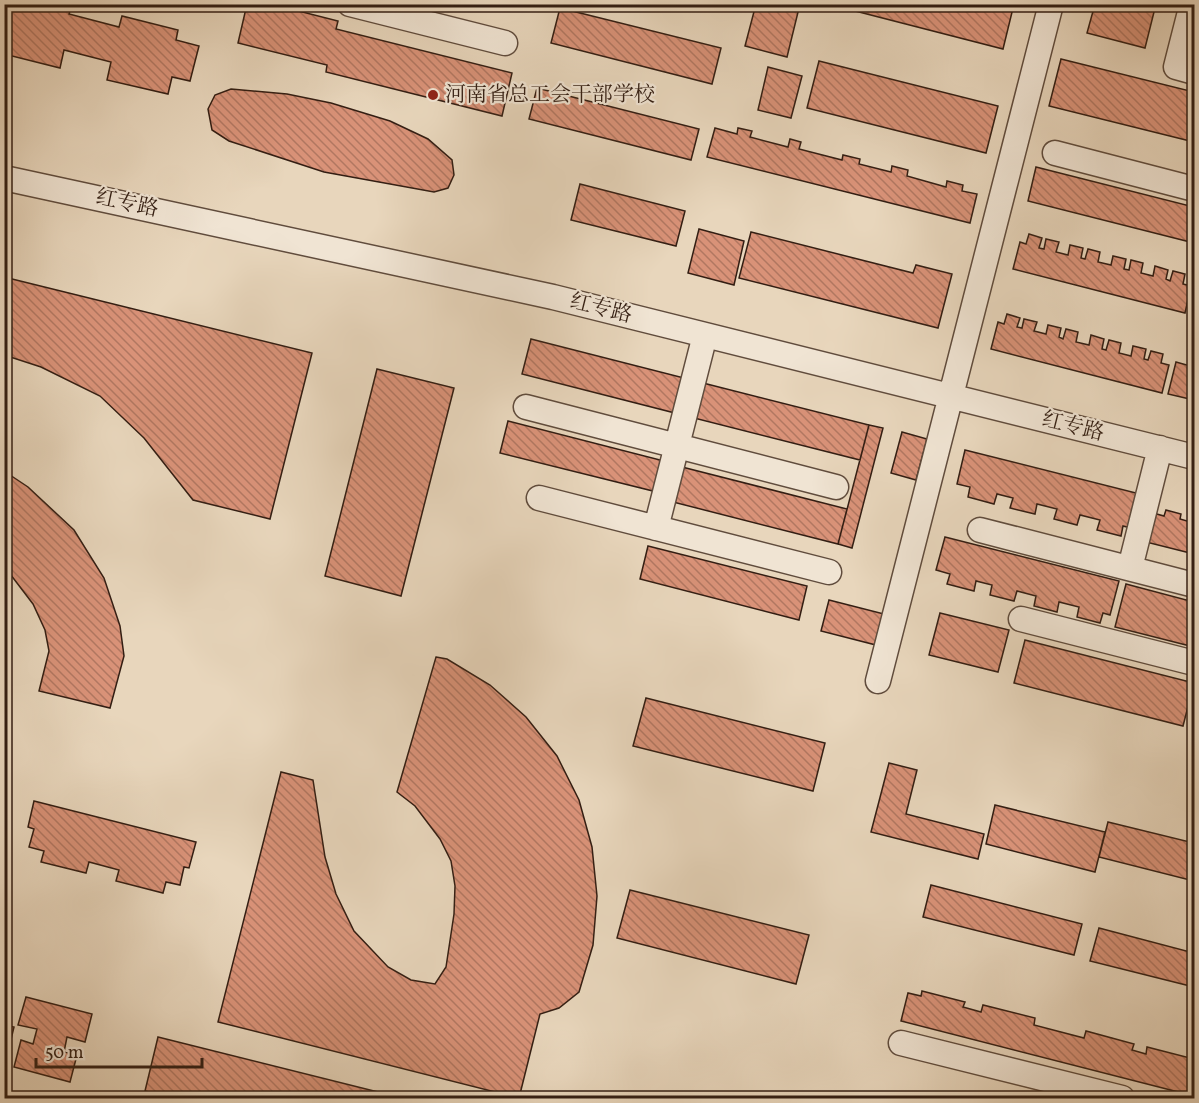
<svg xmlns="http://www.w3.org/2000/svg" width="1199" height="1103" viewBox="0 0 1199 1103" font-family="Vollkorn,'Noto Serif SC',serif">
	<defs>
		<pattern id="building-back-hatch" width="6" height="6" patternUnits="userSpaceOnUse" patternTransform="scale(1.5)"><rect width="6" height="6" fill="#d99278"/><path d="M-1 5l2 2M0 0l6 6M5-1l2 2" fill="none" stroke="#b17761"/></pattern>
	</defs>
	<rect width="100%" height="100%" fill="#e8d6bc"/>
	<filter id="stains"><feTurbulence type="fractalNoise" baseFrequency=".00333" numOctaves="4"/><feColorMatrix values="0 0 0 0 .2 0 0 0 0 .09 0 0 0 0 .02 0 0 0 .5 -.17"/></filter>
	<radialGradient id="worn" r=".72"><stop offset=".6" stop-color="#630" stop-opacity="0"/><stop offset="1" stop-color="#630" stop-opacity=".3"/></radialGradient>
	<!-- building -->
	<path fill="url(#building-back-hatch)" stroke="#331e13" stroke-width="1.5" d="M4,4H72L69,14L119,27L122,16L178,30L176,40L199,46L190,81L172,77L168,94L107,80L111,62L64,50L60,68L4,54L8,36H4Z
		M247,4H271L338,21L336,29L512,73L502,116L326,72L327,65L238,43Z
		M756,4H800L787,57L745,46Z
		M828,4H1014L1003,49Z
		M1095,4H1156L1145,48L1087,33Z
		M560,8L721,48L712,84L551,43Z
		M1061,59L1194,92V142L1049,106Z
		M819,61L998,106L986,153L807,108Z
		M768,67L802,76L791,118L758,110Z
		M537,88L699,129L691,160L529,119Z
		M231,89L287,94L331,103L390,121L428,139L452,160L454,175L448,188L434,192L324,172L229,141L212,130L208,109L215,95Z
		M715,128L737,134L738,128L752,131L750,137L788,147L790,139L801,142L799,149L842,160L843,155L860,159L859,164L891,172L892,166L908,170L907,176L946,187L947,181L963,185L962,191L977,194L970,223L707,157Z
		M1036,167L1194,207V243L1028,201Z
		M580,184L685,211L676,246L571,220Z
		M699,229L744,241L734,285L688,273Z
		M751,232L913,273L916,265L952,274L938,328L739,278Z
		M1029,234L1042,238L1039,248L1044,249L1046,239L1059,242L1056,252L1068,255L1070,245L1083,248L1081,258L1085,259L1088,249L1100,252L1098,262L1111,265L1113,256L1126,259L1124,269L1129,270L1131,260L1143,263L1141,273L1153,276L1155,266L1168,270L1166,279L1170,281L1173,271L1185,274L1183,284L1191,286L1185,313L1013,269L1020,242L1026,244Z
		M4,277L312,353L270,519L193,500L144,438L100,396L41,367L4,355Z
		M1007,314L1020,318L1017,327L1022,328L1024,319L1037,322L1034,331L1046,334L1048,325L1061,328L1059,337L1063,339L1066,329L1078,332L1076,342L1089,345L1091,335L1104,339L1102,349L1106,350L1109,340L1121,343L1119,353L1131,356L1133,346L1146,349L1144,359L1148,360L1151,351L1163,354L1161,363L1169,365L1162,393L991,349L998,322L1004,324Z
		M531,339L684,378L675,413L522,374Z
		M1176,362L1194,367V400L1168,394Z
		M377,369L454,388L401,596L325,576Z
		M703,383L869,425L860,460L694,418Z
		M508,421L664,461L657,492L500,453Z
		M869,425L883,428L852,548L838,544Z
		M902,432L927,439L916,480L891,473Z
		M965,450L1140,494L1131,528L1123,526L1121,536L1097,530L1100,520L1080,515L1077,525L1054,519L1057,509L1037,504L1035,514L1010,508L1013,498L997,494L994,504L968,497L970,487L957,484Z
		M682,467L847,509L838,544L673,502Z
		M4,471L28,487L74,530L104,578L120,626L124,656L110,708L39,691L49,651L45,630L33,604L4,566Z
		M1166,510L1181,514L1180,519L1194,523V554L1146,542L1153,513L1164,516Z
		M945,537L1119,581L1110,615L1103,613L1100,623L1077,617L1079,607L1059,602L1057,612L1034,606L1036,596L1017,591L1014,601L990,595L992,585L976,581L974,591L947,584L950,574L936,570Z
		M648,546L807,586L799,620L640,579Z
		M1126,584L1194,602V647L1115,627Z
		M829,600L884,614L876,645L821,631Z
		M940,613L1009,630L998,672L929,655Z
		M1025,640L1194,683L1183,726L1014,683Z
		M436,657L447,659L490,685L526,717L557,756L579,800L592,847L597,896L593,945L579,992L559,1008L540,1014L519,1098L218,1022L281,772L313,780L325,857L336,894L354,931L388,967L411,980L435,984L446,967L454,914L455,886L451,861L440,839L415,806L397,792Z
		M646,698L825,743L813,791L633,746Z
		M889,763L917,770L906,814L984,834L978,859L871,832Z
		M34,801L196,842L189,868L184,867L180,885L166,882L163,893L116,881L119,870L89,862L86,873L41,862L44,851L29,847L34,829L28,827Z
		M995,805L1105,832L1095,872L986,844Z
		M1108,822L1194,843V907L1188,905L1194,881L1099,857Z
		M931,885L1082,924L1074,955L923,917Z
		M630,890L809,935L796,984L617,938Z
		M1099,928L1194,953V987L1090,961Z
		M922,991L965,1002L963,1007L981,1012L983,1005L1035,1018L1034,1025L1084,1038L1086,1031L1134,1044L1132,1050L1146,1054L1147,1047L1194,1059V1096L901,1021L908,993L921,996Z
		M26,997L92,1014L85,1042L67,1037L64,1052L77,1055L70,1082L14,1067L21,1040L33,1044L37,1029L18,1025Z
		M4,1025L14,1027L5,1064L4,1063Z
		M158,1037L402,1098H175L145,1091Z
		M933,1094L952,1098H932Z
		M961,1094L978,1098H960Z"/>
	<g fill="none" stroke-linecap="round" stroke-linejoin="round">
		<defs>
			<path id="minor" d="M350,4L505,43
				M1192,4L1176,67L1194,72
				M1055,153L1194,189
				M4,178L553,297L1194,457
				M526,407L836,487
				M539,498L829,572
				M656,528L705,335
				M980,530L1194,585
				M1130,568L1160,448
				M1021,619L1194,663
				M878,681L1051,4
				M901,1043L1122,1098"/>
		</defs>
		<!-- minor casing -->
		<use href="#minor" stroke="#604c3d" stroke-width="27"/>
		<!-- minor -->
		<use href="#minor" stroke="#f0e4d3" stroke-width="24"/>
	</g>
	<!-- markers -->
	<circle fill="#8f2418" stroke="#f0e4d3" stroke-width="2" cx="433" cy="95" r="6"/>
	<g text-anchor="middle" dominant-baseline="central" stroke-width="4.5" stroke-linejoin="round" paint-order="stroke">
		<!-- poi labels -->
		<g font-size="21" fill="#331e13" stroke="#f0e4d3" text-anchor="start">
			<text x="445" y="95">河南省总工会干部学校</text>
		</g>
		<!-- street labels -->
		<g font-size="21" fill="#331e13" stroke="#f0e4d3">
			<text transform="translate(127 204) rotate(12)">红专路</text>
			<text transform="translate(601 309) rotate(14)">红专路</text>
			<text transform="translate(1073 427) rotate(14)">红专路</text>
		</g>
	</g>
	<!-- margin -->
	<rect width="1199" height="1103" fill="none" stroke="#e8d6bc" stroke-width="24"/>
	<rect x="6" y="6" width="1187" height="1091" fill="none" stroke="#331e13" stroke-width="3"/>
	<rect x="12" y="12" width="1175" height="1079" fill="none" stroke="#331e13" stroke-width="1.5"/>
	<!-- scale -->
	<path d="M36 1058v9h166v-9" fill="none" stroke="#331e13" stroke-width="3"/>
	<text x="45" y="1058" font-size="18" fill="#331e13" stroke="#f0e4d3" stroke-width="4.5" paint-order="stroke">50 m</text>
	<rect width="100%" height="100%" filter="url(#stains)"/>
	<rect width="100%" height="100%" fill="url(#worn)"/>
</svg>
